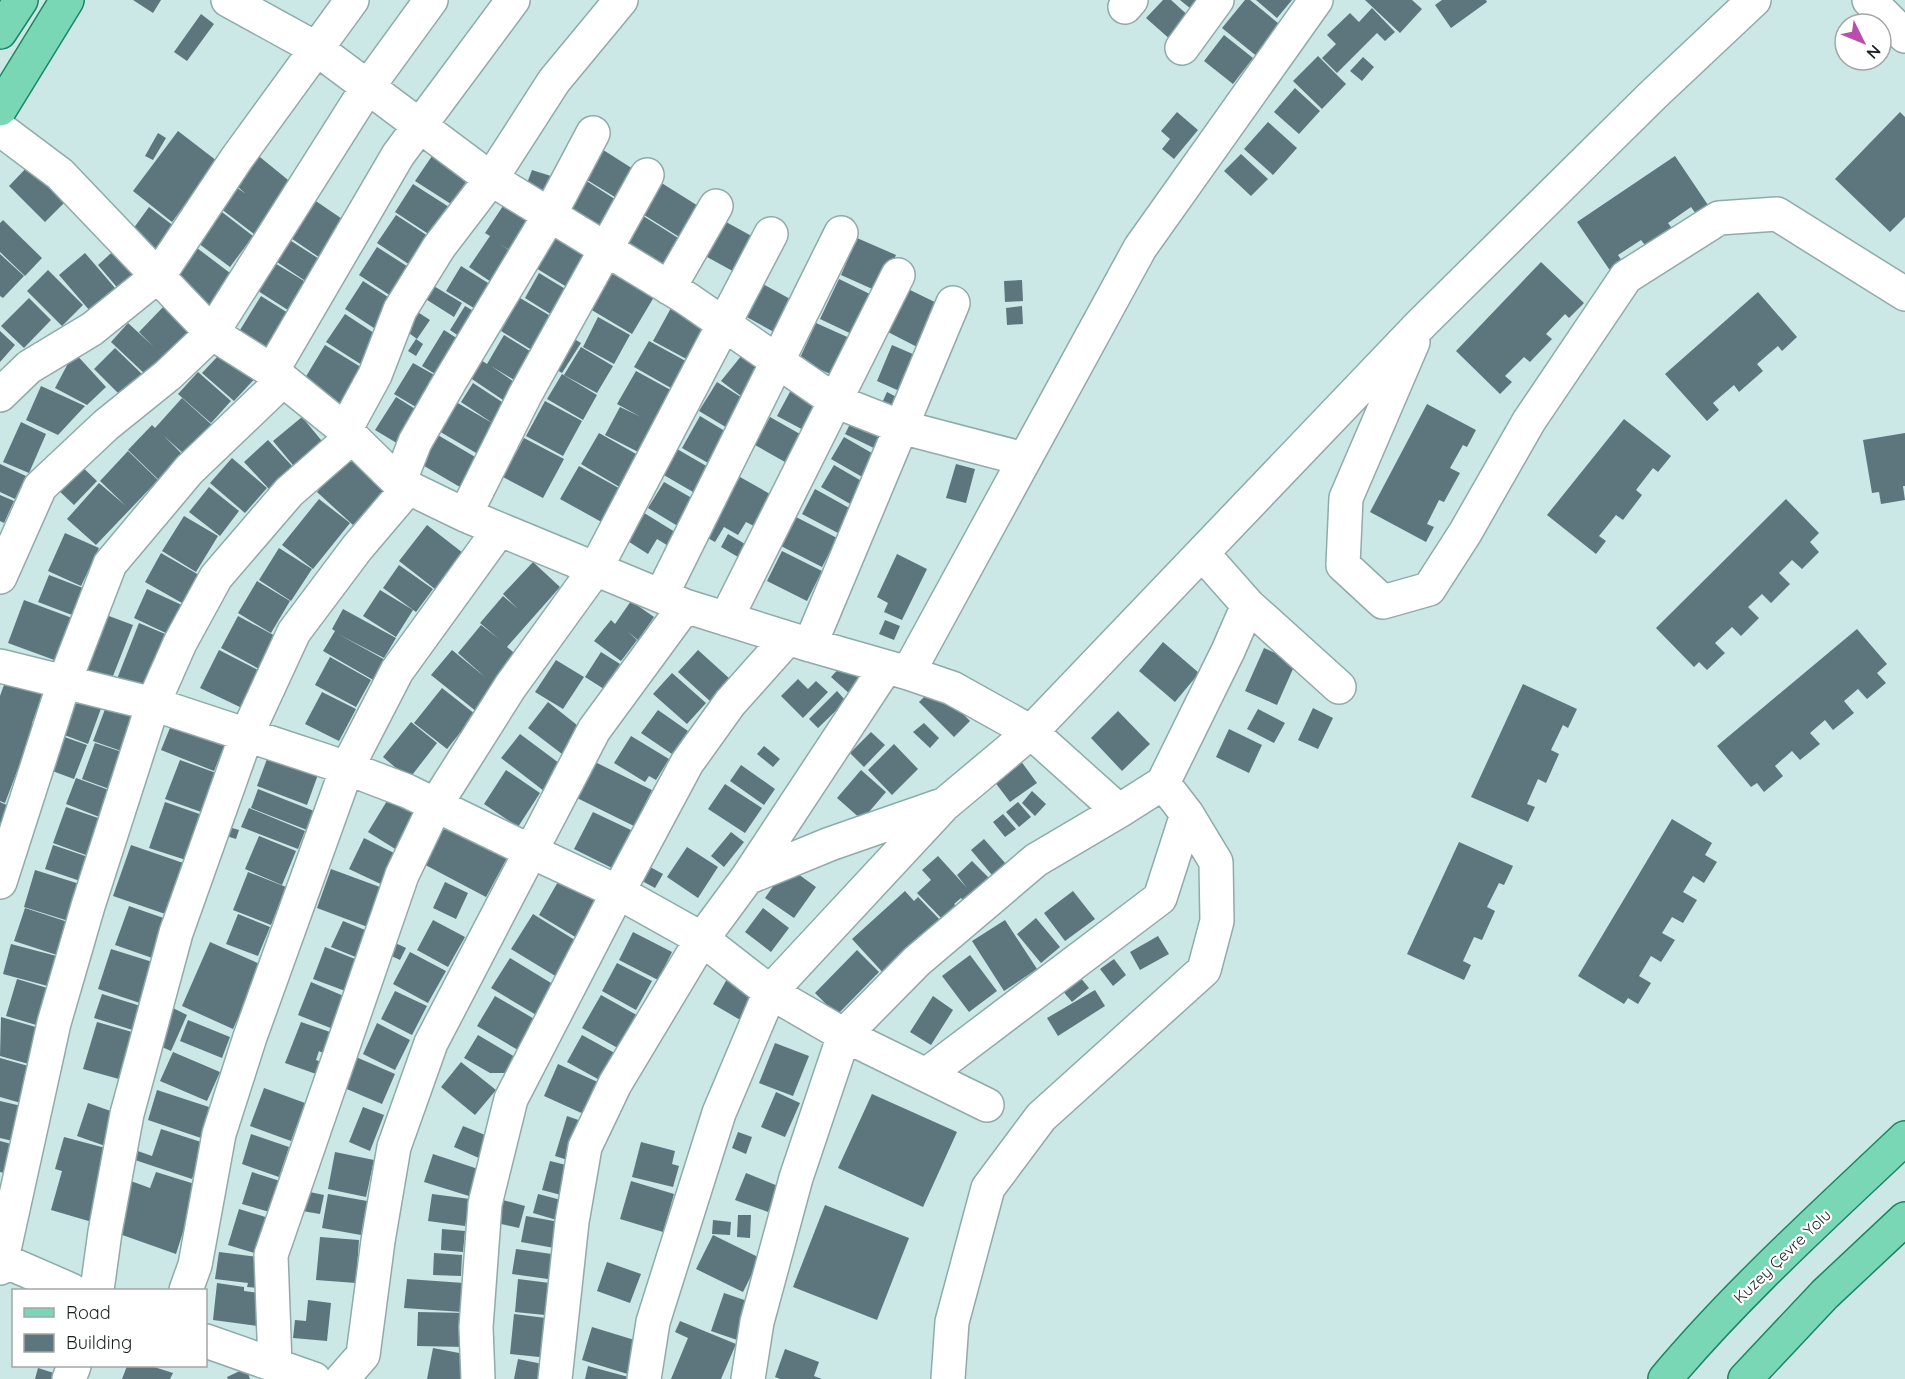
<svg xmlns="http://www.w3.org/2000/svg" width="1905" height="1379" viewBox="0 0 1905 1379" font-family="Quicksand,sans-serif">
	<rect width="100%" height="100%" fill="#cbe8e6"/>
	<!-- building -->
	<path fill="#5d757d" d="M133,0H161L153,13Z
		M1163,0H1171L1192,19L1172,41L1146,18Z
		M1180,0H1207L1196,13Z
		M1245,0H1250L1284,28L1259,58L1222,28Z
		M1256,0H1292L1277,18Z
		M1365,0H1412L1422,9L1400,33Z
		M1442,0H1486L1487,2L1451,28L1435,5Z
		M1372,8L1395,32L1385,41L1377,33L1337,73L1322,58L1336,44L1327,35L1350,13L1359,22Z
		M201,14L214,24L187,61L174,52Z
		M1224,35L1253,58L1233,84L1204,61Z
		M1318,56L1346,84L1322,109L1293,81Z
		M1363,57L1374,67L1362,81L1350,71Z
		M1295,88L1320,111L1299,134L1274,112Z
		M1177,112L1198,130L1174,159L1162,149L1170,139L1161,131Z
		M1900,112L1905,117V217L1890,232L1835,179Z
		M1268,122L1297,148L1273,175L1244,149Z
		M178,131L217,161L172,222L133,191Z
		M158,133L166,138L153,160L145,156Z
		M597,146L641,174L623,202L579,175Z
		M255,153L293,184L254,234L220,208L236,187L246,194L231,181Z
		M434,153L470,176L451,204L415,181Z
		M1241,154L1268,179L1251,196L1224,171Z
		M1675,156L1708,205L1696,214L1691,207L1668,223L1674,231L1648,249L1641,240L1618,255L1624,264L1611,272L1577,222Z
		M32,162L69,198L45,222L9,186Z
		M532,170L551,176L546,193L526,186Z
		M585,180L621,203L602,232L566,210Z
		M660,182L703,209L684,240L641,213Z
		M413,184L449,207L430,235L395,212Z
		M307,195L351,225L326,262L282,232Z
		M507,200L538,221L516,254L500,244L518,256L497,286L469,267L490,236L485,233Z
		M149,207L175,227L154,256L128,236Z
		M218,209L253,236L230,267L194,240Z
		M640,214L683,241L664,272L621,245Z
		M396,215L431,238L413,267L377,243Z
		M717,217L757,239L738,274L698,252Z
		M3,220L42,258L25,276L0,252V223Z
		M551,232L590,255L570,289L531,265Z
		M857,238L896,255L879,292L841,275Z
		M288,239L324,262L310,284L274,260Z
		M121,244L145,272L121,292L98,265Z
		M377,247L413,270L394,298L359,275Z
		M197,248L234,276L210,308L174,280Z
		M85,253L115,288L90,311L59,275Z
		M0,254L24,276L3,298L0,296Z
		M273,262L309,284L291,312L255,289Z
		M1541,262L1584,303L1569,318L1565,314L1546,334L1552,339L1530,362L1524,357L1505,376L1512,382L1500,394L1456,351Z
		M461,266L496,288L482,313L446,291Z
		M48,270L83,305L62,326L27,291Z
		M607,270L654,297L632,334L585,306Z
		M539,273L572,293L557,318L525,298Z
		M839,279L876,297L856,336L820,319Z
		M1022,280L1023,301L1005,302L1004,281Z
		M363,281L399,304L380,332L345,309Z
		M761,283L801,305L783,337L743,315Z
		M432,285L462,303L454,317L424,298Z
		M908,289L945,307L923,350L886,331Z
		M1758,292L1797,337L1782,351L1778,346L1757,364L1763,371L1739,392L1734,385L1713,403L1719,410L1707,421L1665,374Z
		M261,296L288,313L267,347L240,330Z
		M29,298L51,320L24,348L1,326Z
		M520,298L554,318L535,352L501,331Z
		M165,305L194,333L147,376L111,342L128,323L154,347L139,332Z
		M465,306L482,316L466,341L450,330Z
		M1022,306L1023,324L1007,325L1006,308Z
		M671,308L710,330L692,362L653,341Z
		M413,309L430,320L417,339L401,327Z
		M345,314L380,337L362,365L326,342Z
		M598,317L630,335L614,364L583,347Z
		M816,323L854,340L837,377L799,360Z
		M444,330L466,344L445,380L422,366Z
		M0,331L15,345L0,362Z
		M566,334L581,343L562,373L547,364Z
		M504,335L538,356L521,384L491,366L523,388L512,406L466,375L478,358L487,364Z
		M416,339L423,344L416,356L408,351Z
		M649,341L693,365L678,392L634,367Z
		M325,345L364,369L341,407L302,383Z
		M892,345L922,358L906,394L877,381Z
		M581,347L613,366L597,393L564,375Z
		M115,348L144,376L123,398L94,369Z
		M74,352L106,387L87,405L55,388Z
		M234,352L259,374L234,401L202,373L218,356L225,362Z
		M742,355L769,376L749,402L721,381Z
		M413,363L445,381L426,413L394,394Z
		M636,371L678,394L646,456L605,435L620,407L641,417L617,404Z
		M198,372L231,401L211,423L178,394Z
		M562,374L597,395L583,420L547,399Z
		M717,382L752,404L734,432L699,411Z
		M473,383L511,408L483,457L432,427L449,398L494,424L461,402Z
		M41,386L85,406L58,435L26,420Z
		M791,390L825,407L811,434L777,416Z
		M887,392L904,401L900,411L882,403Z
		M396,397L425,415L405,448L375,430Z
		M182,398L212,425L185,455L163,435L184,456L160,481L128,450L152,425L155,428Z
		M545,401L582,421L563,456L526,436Z
		M1427,404L1476,430L1467,447L1463,445L1450,468L1460,473L1444,502L1439,500L1427,524L1434,527L1426,542L1370,512Z
		M700,416L733,436L715,467L682,448Z
		M854,416L889,432L880,451L845,434Z
		M302,417L326,446L297,470L273,441Z
		M770,417L807,438L792,466L755,445Z
		M1624,419L1671,456L1658,472L1653,468L1636,490L1642,495L1623,520L1616,515L1599,536L1606,541L1596,554L1547,515Z
		M21,422L46,434L29,473L3,462Z
		M431,431L482,461L465,490L414,460Z
		M599,433L645,459L626,491L581,464Z
		M1905,433V486H1903L1905,500L1881,504L1879,492L1872,493L1863,440Z
		M844,437L877,456L864,478L831,459Z
		M524,438L564,459L543,498L503,477Z
		M268,440L294,468L270,490L244,462Z
		M677,449L715,471L700,496L662,474Z
		M128,451L158,480L96,545L67,519L99,483L126,506L100,481Z
		M348,456L385,489L353,525L317,492Z
		M232,458L267,488L245,513L210,483Z
		M77,462L97,481L74,505L55,487Z
		M0,464L26,476L15,499L0,492Z
		M956,464L975,469L966,503L946,498Z
		M834,465L865,483L852,505L821,487Z
		M579,466L626,492L607,525L560,499Z
		M740,477L777,498L760,529L746,522L738,535L724,527L715,542L706,537Z
		M664,482L697,501L681,528L648,508Z
		M209,487L239,511L220,536L189,512Z
		M815,489L851,509L838,533L802,514Z
		M0,495L14,501L4,523L0,521Z
		M319,499L350,523L313,569L282,545Z
		M1786,499L1819,533L1810,542L1819,552L1802,569L1792,560L1779,573L1790,584L1771,603L1762,594L1748,607L1759,618L1741,636L1732,627L1715,643L1725,653L1707,670L1699,662L1694,667L1656,628Z
		M641,511L683,537L675,550L657,539L648,554L623,538Z
		M184,516L218,536L196,572L162,551Z
		M794,516L837,538L822,567L779,545Z
		M427,525L463,553L435,589L399,561Z
		M65,533L99,548L81,586L48,571Z
		M728,534L745,544L738,557L721,547Z
		M279,548L312,569L291,601L259,580Z
		M782,551L822,571L807,601L767,581Z
		M161,553L199,575L182,603L145,582Z
		M897,554L927,569L902,620L884,612L888,603L877,597Z
		M533,562L560,587L507,647L519,657L477,712L431,675L452,650L485,677L458,653L481,625L499,639L480,623L503,596L518,609L503,594Z
		M399,565L433,589L416,612L383,588Z
		M49,575L83,588L72,615L38,602Z
		M257,581L290,601L271,633L238,613Z
		M147,589L184,606L170,635L134,618Z
		M380,590L413,610L396,637L363,616Z
		M24,600L72,618L57,661L8,643Z
		M631,601L654,617L638,640L627,631L637,640L621,661L594,641L611,620L615,624Z
		M343,609L396,638L384,658L338,634L387,661L375,681L323,651L335,631L332,629Z
		M101,613L133,625L111,681L79,668Z
		M238,616L279,638L261,670L221,648Z
		M885,620L900,626L894,640L879,634Z
		M139,623L170,636L148,691L117,679Z
		M1857,629L1887,664L1877,673L1886,683L1867,699L1858,689L1844,701L1854,713L1833,730L1825,720L1810,733L1820,744L1800,760L1792,751L1775,766L1783,776L1764,792L1757,783L1751,787L1717,746Z
		M1163,642L1199,673L1175,702L1139,671Z
		M1264,648L1296,662L1277,705L1245,691Z
		M219,650L260,671L242,708L200,688Z
		M698,650L730,679L710,701L678,672Z
		M601,652L620,664L604,689L585,677Z
		M330,657L371,680L356,707L315,685Z
		M556,660L584,677L563,709L535,692Z
		M843,664L863,682L851,695L831,677Z
		M672,673L706,703L687,724L653,694Z
		M8,674L45,688L32,723L35,724L5,803L0,801V696Z
		M798,679L808,689L816,681L828,692L803,718L781,696Z
		M1523,684L1577,709L1568,728L1563,725L1551,750L1559,754L1546,783L1538,779L1527,804L1535,807L1528,822L1471,797Z
		M935,686L970,721L954,737L919,702Z
		M442,688L475,714L447,749L414,723Z
		M837,691L846,701L818,728L809,719Z
		M74,692L103,703L88,744L59,733Z
		M322,692L356,709L339,741L305,724Z
		M548,702L582,729L562,754L528,728Z
		M107,704L137,715L124,752L93,741Z
		M1313,708L1333,718L1318,749L1298,740Z
		M1258,709L1285,723L1274,743L1247,729Z
		M658,710L688,731L672,754L641,733Z
		M1118,711L1150,744L1122,771L1091,738Z
		M174,718L227,739L214,771L161,750Z
		M411,722L437,743L409,779L383,757Z
		M924,723L939,738L930,748L913,732Z
		M1229,729L1262,745L1249,773L1216,757Z
		M871,732L885,745L864,767L850,753Z
		M520,734L563,766L544,791L501,758Z
		M59,735L87,745L74,779L47,769Z
		M631,736L669,759L656,780L649,776L645,782L614,763Z
		M95,743L125,753L112,790L82,779Z
		M894,744L918,769L892,795L868,770Z
		M764,746L780,759L773,767L757,754Z
		M270,751L320,769L307,805L257,786Z
		M1015,753L1037,783L1010,802L988,773Z
		M180,760L219,774L204,813L165,799Z
		M593,761L652,790L634,826L575,797Z
		M741,765L775,789L764,805L730,781Z
		M506,770L540,793L518,827L484,804Z
		M861,770L886,792L862,820L837,798Z
		M76,778L117,793L107,820L66,804Z
		M725,784L762,808L745,833L708,809Z
		M258,789L314,811L307,830L251,808Z
		M1032,791L1046,804L1035,816L1022,803Z
		M390,796L422,815L400,852L368,832Z
		M0,802L9,806L0,829Z
		M165,802L208,817L192,862L149,848Z
		M1018,802L1031,817L1019,827L1006,812Z
		M66,807L107,821L94,858L53,843Z
		M249,808L305,831L298,849L241,827Z
		M593,812L631,830L612,868L574,849Z
		M1003,814L1016,829L1005,837L993,822Z
		M1672,819L1712,843L1705,855L1717,862L1704,883L1693,876L1683,892L1697,900L1683,923L1672,917L1662,933L1675,940L1661,962L1651,956L1639,976L1651,983L1638,1004L1628,998L1624,1004L1578,976Z
		M437,820L507,858L486,897L416,860Z
		M225,826L239,830L236,839L223,835Z
		M731,832L744,842L724,867L711,856Z
		M259,836L296,851L282,885L245,869Z
		M364,838L400,856L385,886L349,869Z
		M984,839L1006,864L992,875L971,850Z
		M1459,842L1513,866L1504,885L1499,883L1487,907L1495,911L1482,940L1474,937L1463,961L1471,965L1464,980L1407,954Z
		M53,845L94,859L86,883L45,869Z
		M131,845L192,866L174,917L113,896Z
		M687,847L718,867L698,898L667,877Z
		M938,856L967,888L957,875L972,861L989,878L972,894L966,904L961,898L954,904L959,909L945,922L917,893L931,880L922,870Z
		M641,862L663,874L655,888L633,876Z
		M787,866L816,887L794,918L765,898Z
		M331,869L388,890L373,929L317,908Z
		M35,870L86,886L75,923L24,907Z
		M248,872L286,887L271,925L233,910Z
		M559,880L598,903L577,938L539,915Z
		M445,882L468,893L456,919L433,908Z
		M905,891L914,901L918,897L943,923L886,976L852,939Z
		M1073,891L1095,919L1065,941L1044,913Z
		M129,906L175,922L161,961L115,945Z
		M25,908L74,924L63,957L14,941Z
		M763,908L789,928L771,952L745,932Z
		M238,914L270,927L258,956L226,944Z
		M533,914L578,942L557,977L511,949Z
		M1036,918L1060,947L1041,963L1017,934Z
		M433,920L465,937L448,967L417,950Z
		M1005,920L1037,969L1004,991L972,941Z
		M343,921L370,932L358,958L331,947Z
		M633,932L672,952L658,980L619,960Z
		M1158,936L1169,954L1140,970L1130,952Z
		M389,940L406,948L400,960L383,952Z
		M210,942L262,965L233,1029L182,1006Z
		M11,944L64,958L55,988L3,974Z
		M325,947L360,961L348,992L313,979Z
		M111,949L162,965L149,1006L98,989Z
		M857,950L879,972L837,1015L815,993Z
		M410,952L446,971L428,1003L393,984Z
		M970,955L997,991L969,1012L942,976Z
		M510,958L556,986L538,1016L491,988Z
		M1114,959L1126,975L1113,986L1100,969Z
		M617,963L652,981L636,1010L602,991Z
		M1079,976L1089,988L1072,1002L1062,990Z
		M17,979L54,990L43,1027L6,1016Z
		M727,979L742,988L760,991L742,1021L713,1004Z
		M311,982L346,997L333,1029L298,1015Z
		M1095,990L1105,1006L1058,1036L1047,1018Z
		M395,991L427,1006L412,1035L381,1019Z
		M102,994L147,1008L139,1032L94,1018Z
		M601,995L642,1018L623,1051L582,1028Z
		M495,996L536,1020L518,1050L477,1026Z
		M933,996L953,1010L931,1045L910,1032Z
		M169,1006L187,1015L171,1051L153,1043Z
		M1,1017L46,1030L36,1066L0,1056Z
		M188,1020L230,1037L222,1058L180,1041Z
		M97,1022L139,1034L126,1081L83,1069Z
		M301,1022L333,1033L325,1054L319,1051L316,1060L324,1063L319,1075L285,1063Z
		M377,1023L410,1040L395,1070L363,1054Z
		M478,1035L515,1057L506,1073H490L464,1058Z
		M582,1035L620,1056L605,1083L567,1062Z
		M775,1043L809,1056L793,1096L759,1083Z
		M173,1052L220,1072L207,1101L160,1081Z
		M356,1057L395,1074L382,1104L342,1087Z
		M0,1058L39,1069L28,1105L0,1097Z
		M461,1062L496,1090L475,1115L441,1087Z
		M558,1064L602,1084L588,1116L544,1096Z
		M264,1088L305,1103L291,1141L250,1126Z
		M157,1090L212,1108L201,1138L148,1120Z
		M776,1092L800,1103L785,1137L761,1127Z
		M872,1094L957,1132L923,1207L838,1168Z
		M0,1101L30,1108L21,1143L0,1138Z
		M88,1103L119,1114L108,1147L77,1136Z
		M363,1107L384,1115L370,1151L349,1142Z
		M567,1116L587,1123L574,1162L555,1156Z
		M463,1126L490,1137L481,1159L454,1147Z
		M161,1129L204,1143L192,1179L129,1158L132,1149L152,1156Z
		M738,1132L752,1137L746,1154L732,1148Z
		M251,1134L289,1147L279,1177L242,1164Z
		M64,1137L113,1150L92,1222L51,1210L62,1171L55,1169Z
		M0,1141L19,1146L12,1175L0,1172Z
		M641,1142L675,1151L672,1164L679,1166L673,1187L632,1177Z
		M335,1152L374,1160L366,1197L328,1189Z
		M433,1154L478,1169L469,1196L424,1182Z
		M550,1161L574,1167L565,1196L542,1190Z
		M156,1172L198,1185L176,1254L111,1231L128,1180L150,1188Z
		M252,1172L283,1182L273,1213L242,1204Z
		M746,1173L778,1186L768,1212L735,1200Z
		M631,1181L674,1194L663,1232L620,1219Z
		M300,1190L324,1195L320,1214L296,1210Z
		M328,1194L367,1201L361,1235L322,1228Z
		M432,1194L470,1199L465,1226L428,1221Z
		M538,1194L565,1201L560,1221L533,1213Z
		M503,1200L525,1206L519,1228L497,1223Z
		M825,1205L909,1238L877,1320L793,1287Z
		M239,1209L272,1219L261,1255L228,1245Z
		M738,1215H751L750,1238L737,1237Z
		M526,1216L565,1223L560,1249L521,1242Z
		M713,1220L731,1222L730,1235L712,1234Z
		M442,1229L465,1231L463,1252L441,1250Z
		M713,1235L760,1258L743,1292L696,1269Z
		M320,1237L359,1240L356,1283L316,1280Z
		M516,1249L559,1255L555,1280L512,1274Z
		M219,1252L265,1258L260,1288L247,1287L248,1283L215,1279Z
		M434,1253L462,1255L461,1276L433,1275Z
		M607,1262L641,1274L630,1303L597,1291Z
		M407,1279L464,1283L462,1312L404,1308Z
		M518,1279L558,1284L555,1316L515,1312Z
		M217,1283L244,1287V1291L261,1293L257,1326L213,1320Z
		M724,1293L753,1303L740,1341L711,1331Z
		M308,1300L331,1303L327,1341L293,1338L295,1320L306,1321Z
		M418,1312L466,1313L465,1347L417,1346Z
		M514,1314L554,1319L549,1358L510,1354Z
		M680,1321L736,1344L721,1379H671L688,1338L675,1332Z
		M592,1327L641,1342L631,1375L582,1360Z
		M433,1348L475,1356L471,1379H427Z
		M785,1349L819,1362L814,1376L822,1379H780L775,1377Z
		M518,1359L552,1366L550,1379H514Z
		M127,1366H151L173,1373L170,1379H122Z
		M588,1366L632,1378L631,1379H585Z
		M38,1368L57,1374L56,1379H35Z
		M246,1368L250,1379H228L227,1377Z"/>
	<g fill="none" stroke-linecap="round" stroke-linejoin="round">
		<defs>
			<path id="minor" d="M228,0L317,49L491,179L686,298L835,401L901,427L1024,459
				M1869,0L1905,36
				M1125,7L1131,0
				M1182,48L1217,0
				M0,129L60,174L212,333L272,371L345,430L399,483L465,515L685,606L810,645L908,673L952,688L1031,732L1119,811
				M669,288L716,206
				M1413,342L1346,498L1343,565L1383,602L1429,589L1465,533L1529,421L1626,277L1719,218L1777,214L1905,294
				M272,371L398,155L513,0
				M0,395L29,367L92,329L159,275L237,158L352,0
				M345,430L375,375L400,310L439,247L491,179L554,81L621,0
				M399,483L415,442L450,381L549,216L593,133
				M465,515L525,395L647,175
				M1202,553L1248,605L1339,687
				M0,577L40,487L106,425L168,375L212,333L367,88L431,0
				M661,596L841,233
				M726,619L898,275
				M810,645L953,303
				M0,666L153,704L347,768L407,791L530,851L618,892L702,939L770,992L844,1035L987,1105
				M908,673L1140,248L1316,0
				M747,878L830,844L945,804L1031,732L1421,324L1653,95L1754,0
				M0,882L64,683L110,564L189,470L282,381
				M926,1075L1160,898L1187,814
				M0,1259L71,1290
				M0,1268L54,1023L88,906L153,704L180,643L216,577L289,492L352,437
				M97,1290L105,1232L127,1114L176,933L246,736L294,632L357,548L408,488
				M186,1290L195,1265L219,1134L250,1037L347,768L397,671L499,530
				M206,1341L314,1379
				M275,1364L271,1255L402,875L436,804L462,763L510,687L596,568L771,234
				M69,1379L74,1366
				M342,1379L363,1355L378,1241L394,1147L431,1043L594,730L685,606
				M478,1379L476,1327L485,1204L511,1099L618,892L687,763L730,703L788,638
				M555,1379L572,1222L585,1147L615,1084L702,939L747,878L886,667
				M644,1379L653,1322L719,1113L770,992L942,807
				M748,1379L757,1322L796,1178L844,1035L917,961L1036,860L1119,811L1163,783L1228,651L1248,605
				M948,1379L952,1322L988,1188L1041,1117L1204,970L1217,921L1216,862L1187,814L1163,783"/>
			<path id="major" d="M0,32L21,0
				M0,109L67,0
				M1665,1379C1738,1292 1823,1216 1905,1138
				M1745,1379L1825,1294L1905,1219"/>
		</defs>
		<!-- minor casing -->
		<use href="#minor" stroke="#8faba9" stroke-width="36"/>
		<!-- major casing -->
		<use href="#major" stroke="#1c8562" stroke-width="36"/>
		<!-- minor -->
		<use href="#minor" stroke="#fff" stroke-width="33"/>
		<!-- major -->
		<use href="#major" stroke="#79d7b6" stroke-width="33"/>
	</g>
	<g text-anchor="middle" dominant-baseline="central" stroke-width="4.5" stroke-linejoin="round" paint-order="stroke">
		<!-- street labels -->
		<g font-size="16" fill="#15201f" stroke="#fff">
			<text transform="translate(1782 1256) rotate(-44)">Kuzey Çevre Yolu</text>
		</g>
	</g>
	<!-- legend -->
	<rect x="12" y="1289" width="195" height="78" fill="#ffffff" stroke="#a1a6a5" stroke-width="1.5"/>
	<rect x="24" y="1308" width="30" height="9" fill="#79d7b6" stroke="#a1a6a5" stroke-width="1.5"/>
	<text x="66" y="1319" font-size="18" fill="#15201f">Road</text>
	<rect x="24" y="1334" width="30" height="18" fill="#5d757d" stroke="#a1a6a5" stroke-width="1.5"/>
	<text x="66" y="1349" font-size="18" fill="#15201f">Building</text>
	<!-- north arrow -->
	<g transform="translate(1863 42) rotate(133)"><circle r="28" fill="#ffffff" stroke="#a1a6a5" stroke-width="1.5"/>
	<path d="M0-4.5L10 22L0 15L-10 22Z" fill="#ba4eaf"/>
	<text y="-9" font-size="16" font-weight="bold" text-anchor="middle" fill="#15201f">N</text>
	</g>
</svg>
